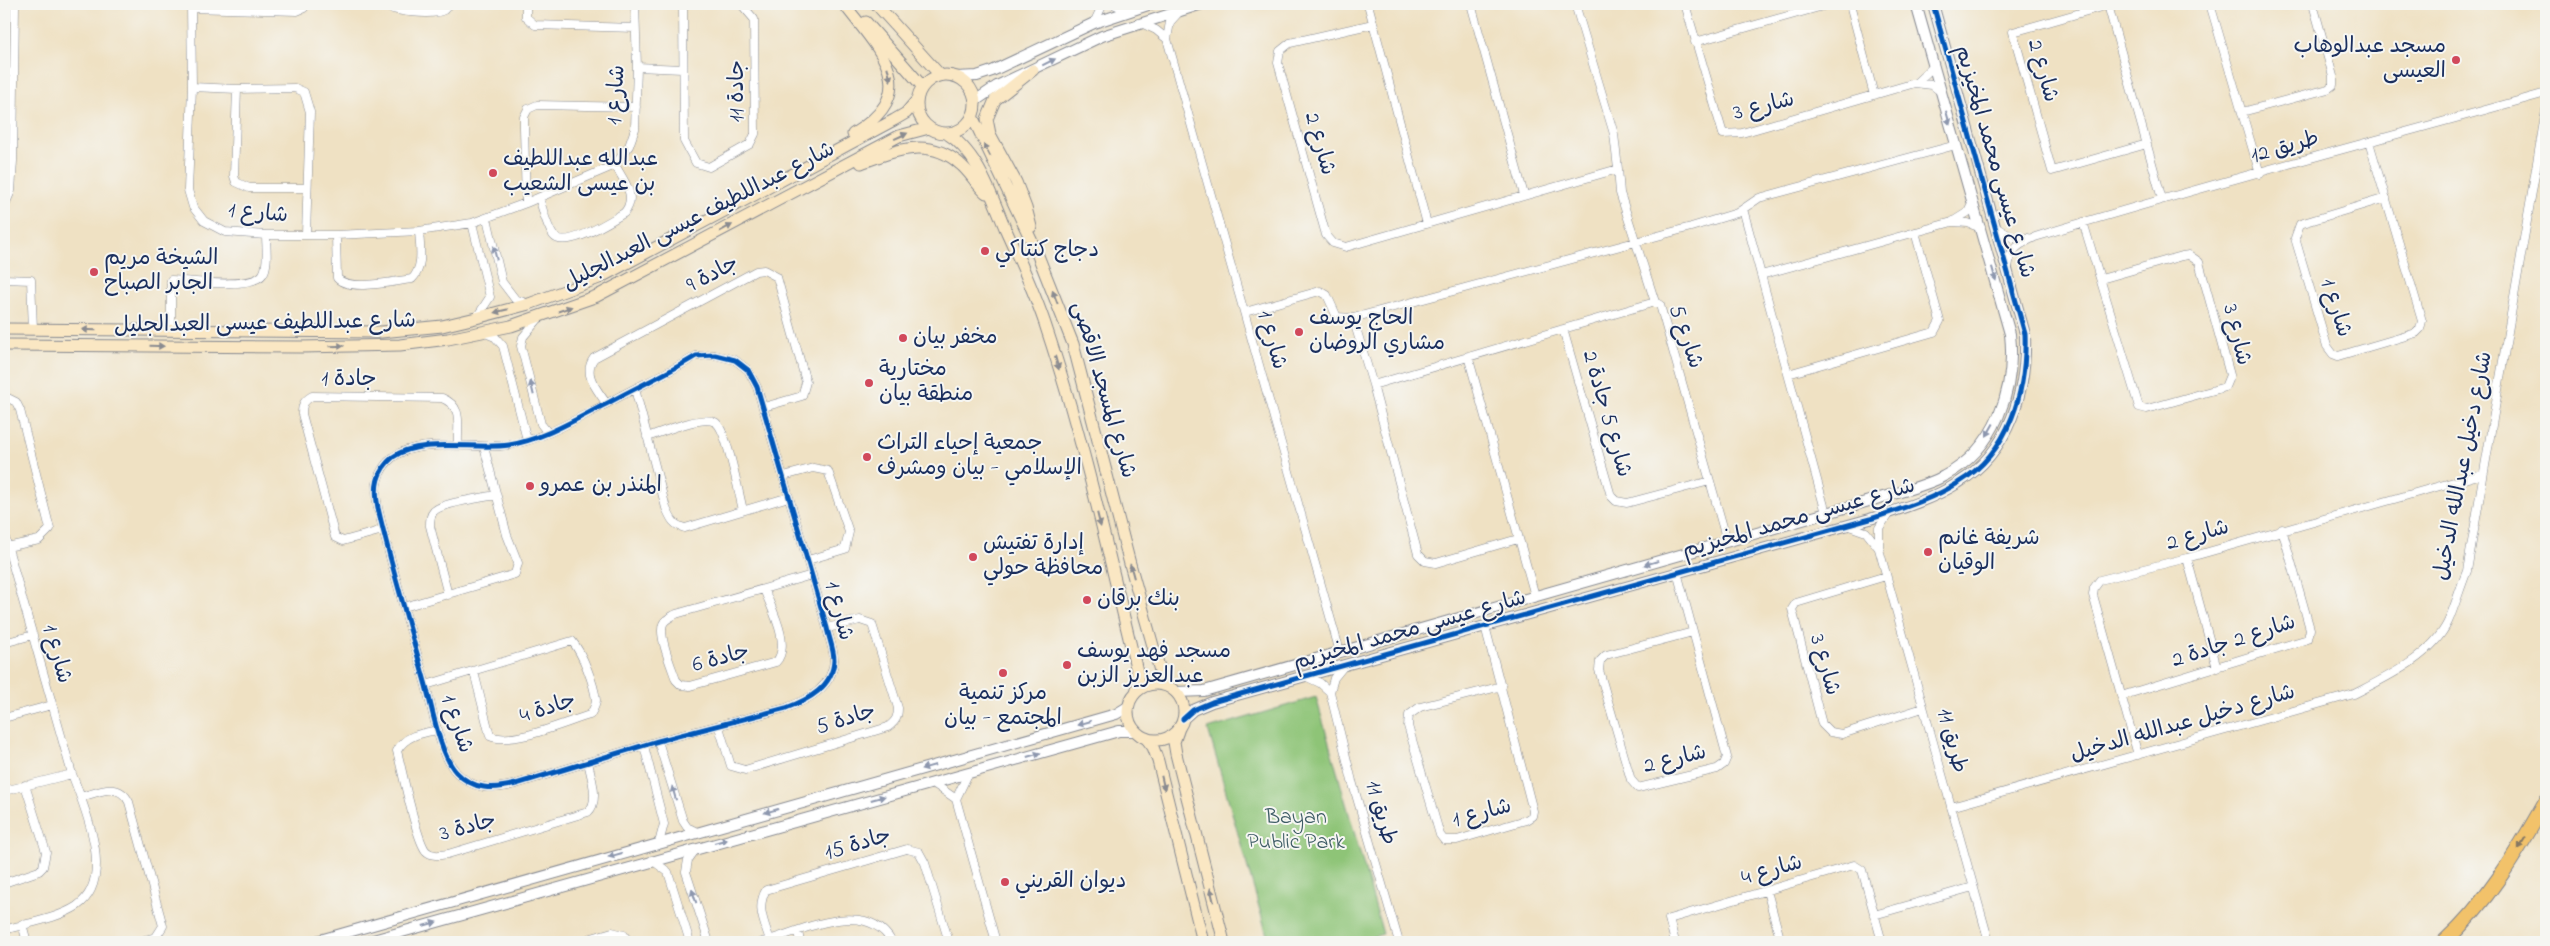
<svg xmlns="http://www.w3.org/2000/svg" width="2550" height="946" viewBox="0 0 2550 946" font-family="'Indie Flower','Playpen Sans Arabic',sans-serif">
	<rect width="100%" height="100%" fill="#f6f6f2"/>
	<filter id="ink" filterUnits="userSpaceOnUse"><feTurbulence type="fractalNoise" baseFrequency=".02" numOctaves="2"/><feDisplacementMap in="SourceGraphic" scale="10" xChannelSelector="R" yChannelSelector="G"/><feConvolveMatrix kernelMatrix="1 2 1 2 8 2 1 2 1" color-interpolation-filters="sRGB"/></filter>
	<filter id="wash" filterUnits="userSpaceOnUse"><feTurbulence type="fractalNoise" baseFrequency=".0096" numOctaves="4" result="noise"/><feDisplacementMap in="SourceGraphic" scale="20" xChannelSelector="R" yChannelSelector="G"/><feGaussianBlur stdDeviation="1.12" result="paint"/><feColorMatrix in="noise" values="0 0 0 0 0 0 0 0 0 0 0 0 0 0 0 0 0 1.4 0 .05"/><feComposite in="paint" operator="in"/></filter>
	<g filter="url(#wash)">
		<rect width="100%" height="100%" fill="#efe1c3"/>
		<!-- green -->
		<path fill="#8ec477" stroke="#547a6a" d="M1316,697L1383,934L1354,942H1269L1208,729Z"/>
	</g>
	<g filter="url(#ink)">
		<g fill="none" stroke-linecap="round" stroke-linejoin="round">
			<defs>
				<path id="minor" d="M191,4L192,87L188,190L193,207L204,221L225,232L266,235H336L419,231L472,223L526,203L615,165L629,146L635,129L637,67L635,4
					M383,4C390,12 434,16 444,10C445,9 448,5 449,4
					M526,4V17L535,25L635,28
					M683,4L684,141L696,163L709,167L750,144L755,134L754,19L741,4
					M1113,4L1128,11
					M1368,4L1427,224
					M1471,4L1524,195
					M1685,4L1723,134L1742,133L1915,83L1932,85L1940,91
					M1850,4L1874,95
					M2210,4L2260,174
					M191,8L297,11L304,8L306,4
					M1179,12L1170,22L1167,39L1340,652
					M1094,23L1103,4
					M1141,23L1156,30L1167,39
					M1373,24L1290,43L1280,51L1278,63L1326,235L1333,243L1346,247L1618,169L1614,134L1575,4
					M1695,42L1830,4
					M637,67L682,69
					M4,73L14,72
					M1917,82L1934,66
					M192,87L237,89L295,88L304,92L310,112L306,234
					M237,89L234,176L236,182L249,188H307
					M2242,112L2328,89L2333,85V76L2313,4
					M2369,142L2422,321L2420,329L2416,333L2338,356L2333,354L2327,346L2295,238L2300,224L2386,198
					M2147,144L2052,171L2013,32L2108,5L2162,199
					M1618,169L1620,193L1655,302
					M539,198C543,209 546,225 553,235C565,251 610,221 624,213C638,197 624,181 615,165
					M526,203L524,128V117L528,109L537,105L636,107
					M4,207L11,191L13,161L15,4
					M1743,209L1826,513
					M487,218L502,282L515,299L529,304
					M1954,222L1968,223L1981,228
					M2083,222L2139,407L2147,409L2225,387L2230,375L2199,262L2189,255L2182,256L2101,279
					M472,223L490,297L477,317
					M1997,228L2013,238H2028
					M336,235L337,278C349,292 395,281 412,279C424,267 420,247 419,231
					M2008,267C2011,248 2018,245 2035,237C2204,185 2376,141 2546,93
					M1761,275L1952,222L1968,212L1973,202
					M4,279L31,280L33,329
					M1655,302L1660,305L1727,541
					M1245,312L1320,291L1327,295L1337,317L1353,318L1691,227L1737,213L1759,198L1956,145
					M540,317L523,337L521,346L541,424L548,433
					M1353,318L1373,385L1418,554L1425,561L1436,563L1518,539
					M1563,329L1611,496L1616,501L1627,503L1710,481
					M171,331V280C189,281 253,290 263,274C269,265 266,246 266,235
					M483,332L495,337L503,346L527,440
					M715,355L735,360L748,370L757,387L827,628C829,638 834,650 834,660C833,687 808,700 786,708L658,741L516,784C493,790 473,790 456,772C439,753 432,706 425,682C409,624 391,566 378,508C374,488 376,471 393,457C419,437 477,450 509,445C544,439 574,420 606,404C636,387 667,374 696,356Z
					M1468,356L1535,596
					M1788,374L1934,332L1940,321L1915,232
					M1373,385L1655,302
					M635,389L666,508C671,519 673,525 685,528L789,497
					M4,396L16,402L20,410L50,529L39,540L7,547
					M606,403C597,389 582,374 594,358L756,271L764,270L777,277L806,382L802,396L764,407
					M647,437C662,432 701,415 715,422C727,428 739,495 743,510
					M784,476L813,468L828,471L849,532L845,549L808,560
					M1889,513L1879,528V549L1989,942
					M1849,526L1866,532L1878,547
					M383,530L343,541L335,537L302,414C302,404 304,401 312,396L442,398C464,407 457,424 458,445
					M4,534L72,774C85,809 116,879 77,906C57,919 27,923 4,930
					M2187,558L2217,668
					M1677,572L1727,757L1724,764L1717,769L1638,788L1631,780L1599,670L1600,661L1606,655L1693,632
					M1886,576L1796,603L1792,609L1822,724L1830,732L1842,734L1923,708
					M764,589C771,608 792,645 776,662L690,686L681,685L676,680C672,668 658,636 663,624C665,619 671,617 676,614L812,575
					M448,595L430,526C430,520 430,515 434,511C444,502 482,498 496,495
					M404,607L515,574L518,563L507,535L484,447
					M1485,626L1533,811L1532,816L1526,820L1457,840H1444L1440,835L1408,726L1409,715L1420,707L1502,686
					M4,643L33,635
					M1343,667L1334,678L1330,692L1352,781L1399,942
					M1307,677L1320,683L1330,692
					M426,685L572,641C583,654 594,684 596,700C596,706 593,710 590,715C565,722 513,746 490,736L474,672
					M2121,696L2308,639L2310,629L2282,529
					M4,718L52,705
					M719,727L731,766L745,770L888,727C896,721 898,717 898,708L872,624L860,620L827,628
					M438,730C422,733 405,735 397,751C402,769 416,840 426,851C432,857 441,855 448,854L588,812C600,801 591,777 588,762
					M658,741L683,821L687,827L697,832
					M644,746L664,824L659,843
					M2138,755L2093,595L2094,588L2100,580L2187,558L2482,474
					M933,783L956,799L996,942
					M4,791L72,774
					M81,797C98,792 119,781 129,802L163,926L156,937L137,942
					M956,799L968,774
					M1951,807L2354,694C2387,677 2431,657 2448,622C2455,606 2460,588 2467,571L2546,110
					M696,849L688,860L686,872L709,942
					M652,860L668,872L690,942
					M4,883L39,871L43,867L46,852L25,785
					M1767,891L1781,942
					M1874,915L1973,887
					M22,924L27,942
					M798,931L800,942
					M770,940C764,922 756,907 766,890L907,849L919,852L925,863L949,942
					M578,942L612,932L624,935L629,942
					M762,942C801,932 866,896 892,942
					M1675,942L1669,919L1854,865L1862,870L1882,942"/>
				<path id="tertiary" d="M956,77L977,76L992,71L1094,23L1151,4
					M975,101L997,86L1102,36L1202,4
					M1176,692L1204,691L1897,493C1913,488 1930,484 1944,476C1996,449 2016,389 2010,334L1916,4
					M1183,719L1193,710L1212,702L1870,519C1900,509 1931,500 1958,483C2010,452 2027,390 2025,334L1933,4
					M313,942L1116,714L1129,706
					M366,942L1119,731H1135"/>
				<path id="secondary" d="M844,4C880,51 924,91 853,134
					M876,4L940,75
					M866,22L922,86
					M917 104a29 29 0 1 1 58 0a29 29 0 1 1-58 0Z
					M972,116L1035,248L1073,344L1130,564L1164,685
					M946,133C978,152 991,195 1005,228C1020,261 1036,295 1047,330C1084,441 1109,557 1137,671L1139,682L1136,692
					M861,163C895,151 928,136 960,164C970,172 976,184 986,193
					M1031,227L1026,208L1016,182L990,134L987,119L995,100L1033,70
					M4,329L381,332L442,326L476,318L529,304L599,278L894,120L906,113L917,100
					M4,345L301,347L400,345L448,339L511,326L597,296L899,136L929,128
					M1128 712a28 28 0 1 1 56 0a28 28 0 1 1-56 0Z
					M1179,728L1174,742L1176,754L1224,942
					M1146,738L1153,747L1158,761L1203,942"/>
				<path id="motorway" d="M2444,942C2487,903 2518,851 2546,801"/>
			</defs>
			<!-- minor casing -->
			<use href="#minor" stroke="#858890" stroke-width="9"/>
			<!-- tertiary casing -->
			<use href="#tertiary" stroke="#858890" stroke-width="12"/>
			<!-- secondary casing -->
			<use href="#secondary" stroke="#858890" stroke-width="13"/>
			<!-- motorway casing -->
			<use href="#motorway" stroke="#858890" stroke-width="16"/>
			<!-- minor -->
			<use href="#minor" stroke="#fff" stroke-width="8"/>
			<!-- tertiary -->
			<use href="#tertiary" stroke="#fff" stroke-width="10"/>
			<!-- secondary -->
			<use href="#secondary" stroke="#fae7c3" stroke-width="11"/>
			<!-- motorway -->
			<use href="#motorway" stroke="#f2c26a" stroke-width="14"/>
			<defs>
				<path id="cycleway" d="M715,355L735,360L748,370L757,387L827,628C829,638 834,650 834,660C833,687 808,700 786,708L658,741L516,784C493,790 473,790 456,772C439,753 432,706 425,682C409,624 391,566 378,508C374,488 376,471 393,457C419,437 477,450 509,445C544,439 574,420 606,404C636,387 667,374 696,356Z
					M1183,719L1193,710L1212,702L1870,519C1900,509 1931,500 1958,483C2010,452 2027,390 2025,334L1933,4"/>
			</defs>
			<!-- cycleway casing -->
			<use href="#cycleway" stroke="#f6f6f2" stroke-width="8"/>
			<!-- cycleway -->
			<use href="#cycleway" stroke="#0057b8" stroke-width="5"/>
		</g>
		<!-- one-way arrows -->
		<defs><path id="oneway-solid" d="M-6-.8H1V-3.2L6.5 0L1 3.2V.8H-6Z" transform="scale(1.25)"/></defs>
		<g fill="#8d97ae">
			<use href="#oneway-solid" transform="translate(1049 62) rotate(-26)"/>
			<use href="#oneway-solid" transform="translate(1948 118) rotate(74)"/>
			<use href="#oneway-solid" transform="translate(495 253) rotate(-104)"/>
			<use href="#oneway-solid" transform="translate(1994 274) rotate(74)"/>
			<use href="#oneway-solid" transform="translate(532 388) rotate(-103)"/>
			<use href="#oneway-solid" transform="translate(1990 430) rotate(119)"/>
			<use href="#oneway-solid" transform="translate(1651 563) rotate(164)"/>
			<use href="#oneway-solid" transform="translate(1084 723) rotate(164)"/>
			<use href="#oneway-solid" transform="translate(1034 755) rotate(-16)"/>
			<use href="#oneway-solid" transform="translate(928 767) rotate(164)"/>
			<use href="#oneway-solid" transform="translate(674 793) rotate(-106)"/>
			<use href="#oneway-solid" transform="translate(878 798) rotate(-15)"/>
			<use href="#oneway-solid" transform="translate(771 811) rotate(164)"/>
			<use href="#oneway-solid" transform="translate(721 841) rotate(-15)"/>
			<use href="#oneway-solid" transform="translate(615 855) rotate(164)"/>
			<use href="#oneway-solid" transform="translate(694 896) rotate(-108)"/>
			<use href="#oneway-solid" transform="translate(430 924) rotate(-16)"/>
		</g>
		<g fill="#8a8b90">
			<use href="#oneway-solid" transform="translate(889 74) rotate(77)"/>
			<use href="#oneway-solid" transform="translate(901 136) rotate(-24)"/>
			<use href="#oneway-solid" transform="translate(987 150) rotate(-118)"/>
			<use href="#oneway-solid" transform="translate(726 228) rotate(-28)"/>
			<use href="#oneway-solid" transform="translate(1055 297) rotate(-111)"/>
			<use href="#oneway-solid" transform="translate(565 309) rotate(-19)"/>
			<use href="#oneway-solid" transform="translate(501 311) rotate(166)"/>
			<use href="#oneway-solid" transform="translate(89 330) rotate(-179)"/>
			<use href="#oneway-solid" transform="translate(157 346) rotate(1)"/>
			<use href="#oneway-solid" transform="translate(337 346) rotate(-1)"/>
			<use href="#oneway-solid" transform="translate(1057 363) rotate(74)"/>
			<use href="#oneway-solid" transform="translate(1099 520) rotate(76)"/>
			<use href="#oneway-solid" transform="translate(1132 571) rotate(-105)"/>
			<use href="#oneway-solid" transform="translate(1163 783) rotate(77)"/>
			<use href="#oneway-solid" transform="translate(1212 895) rotate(-104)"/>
		</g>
		<use fill="#867864" href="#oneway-solid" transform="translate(2522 843) rotate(121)"/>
	</g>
	<!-- markers -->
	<g fill="#d1495b" stroke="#f6f6f2" stroke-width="2">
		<circle cx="2456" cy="60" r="5"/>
		<circle cx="493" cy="173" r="5"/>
		<circle cx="985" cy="251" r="5"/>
		<circle cx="94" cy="272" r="5"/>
		<circle cx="1299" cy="332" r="5"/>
		<circle cx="903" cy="338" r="5"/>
		<circle cx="869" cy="383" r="5"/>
		<circle cx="867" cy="457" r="5"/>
		<circle cx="530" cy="486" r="5"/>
		<circle cx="1928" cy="552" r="5"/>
		<circle cx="973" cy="557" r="5"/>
		<circle cx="1087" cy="600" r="5"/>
		<circle cx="1067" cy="665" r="5"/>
		<circle cx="1003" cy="673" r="5"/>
		<circle cx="1005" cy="882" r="5"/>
	</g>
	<g text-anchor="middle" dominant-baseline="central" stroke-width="4" stroke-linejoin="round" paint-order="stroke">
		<!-- poi labels -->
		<g font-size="22" fill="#1b2f5e" stroke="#f6f6f2" text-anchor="start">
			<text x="2446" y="47" text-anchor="end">مسجد عبدالوهاب<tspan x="2446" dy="25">العيسى</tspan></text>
			<text x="503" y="160">عبدالله عبداللطيف<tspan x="503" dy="25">بن عيسى الشعيب</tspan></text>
			<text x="995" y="251">دجاج كنتاكي</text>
			<text x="104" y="259">الشيخة مريم<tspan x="104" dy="25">الجابر الصباح</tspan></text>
			<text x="1309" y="319">الحاج يوسف<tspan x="1309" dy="25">مشاري الروضان</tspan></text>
			<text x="913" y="338">مخفر بيان</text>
			<text x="879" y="370">مختارية<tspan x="879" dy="25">منطقة بيان</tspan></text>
			<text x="877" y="444">جمعية إحياء التراث<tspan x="877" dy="25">الإسلامي - بيان ومشرف</tspan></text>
			<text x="540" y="486">المنذر بن عمرو</text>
			<text x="1938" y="539">شريفة غانم<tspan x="1938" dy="25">الوقيان</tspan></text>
			<text x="983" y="544">إدارة تفتيش<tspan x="983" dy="25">محافظة حولي</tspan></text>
			<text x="1097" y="600">بنك برقان</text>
			<text x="1077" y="652">مسجد فهد يوسف<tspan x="1077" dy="25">عبدالعزيز الزبن</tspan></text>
			<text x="1003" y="694" text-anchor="middle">مركز تنمية<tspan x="1003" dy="25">المجتمع - بيان</tspan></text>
			<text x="1015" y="882">ديوان القريني</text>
		</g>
		<!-- street labels -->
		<g font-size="22" fill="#1b2f5e" stroke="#f6f6f2">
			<text transform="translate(2042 71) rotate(74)">شارع 2</text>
			<text transform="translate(738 91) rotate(-90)">جادة 11</text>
			<text transform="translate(617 95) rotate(-87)">شارع 1</text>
			<text transform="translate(1764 107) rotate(-14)">شارع 3</text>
			<text transform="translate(1319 144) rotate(74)">شارع 2</text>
			<text transform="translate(2285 148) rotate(-16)">طريق 12</text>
			<text transform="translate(1994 162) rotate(74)">شارع عيسى محمد المخيزيم</text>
			<text transform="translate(258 214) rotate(5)">شارع 1</text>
			<text transform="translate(699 217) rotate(-27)">شارع عبداللطيف عيسى العبدالجليل</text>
			<text transform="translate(713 275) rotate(-28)">جادة 9</text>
			<text transform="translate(2335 308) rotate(72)">شارع 1</text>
			<text transform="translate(265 324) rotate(-1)">شارع عبداللطيف عيسى العبدالجليل</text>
			<text transform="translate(2236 335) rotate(76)">شارع 3</text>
			<text transform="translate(1685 337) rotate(71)">شارع 5</text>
			<text transform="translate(1271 340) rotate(74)">شارع 1</text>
			<text x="349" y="380">جادة 1</text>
			<text transform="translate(1103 390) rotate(74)">شارع المسجد الاقصى</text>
			<text transform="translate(1606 414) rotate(74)">شارع 5 جادة 2</text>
			<text transform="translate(2464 466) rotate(-79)">شارع دخيل عبدالله الدخيل</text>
			<text transform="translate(1799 519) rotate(-16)">شارع عيسى محمد المخيزيم</text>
			<text transform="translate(2198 536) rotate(-16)">شارع 2</text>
			<text transform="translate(838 611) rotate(75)">شارع 1</text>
			<text transform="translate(1410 631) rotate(-16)">شارع عيسى محمد المخيزيم</text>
			<text transform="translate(2234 642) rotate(-18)">شارع 2 جادة 2</text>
			<text transform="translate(56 654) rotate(74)">شارع 1</text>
			<text transform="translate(721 659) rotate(-15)">جادة 6</text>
			<text transform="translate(1824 665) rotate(74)">شارع 3</text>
			<text transform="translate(548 709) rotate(-18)">جادة 4</text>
			<text transform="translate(846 720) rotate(-17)">جادة 5</text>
			<text transform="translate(456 724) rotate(71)">شارع 1</text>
			<text transform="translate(2183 724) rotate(-16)">شارع دخيل عبدالله الدخيل</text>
			<text transform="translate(1951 741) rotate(75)">طريق 11</text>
			<text transform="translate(1675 760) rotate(-14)">شارع 2</text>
			<text transform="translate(1380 813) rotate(74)">طريق 11</text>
			<text transform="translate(1482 814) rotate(-15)">شارع 1</text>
			<text transform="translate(468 828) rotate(-15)">جادة 3</text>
			<text transform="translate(858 845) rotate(-16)">جادة 15</text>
			<text transform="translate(1772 871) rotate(-16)">شارع 4</text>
		</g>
		<!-- park labels -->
		<g font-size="22" fill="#3e5c66" stroke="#f6f6f2">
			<text x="1296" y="818">Bayan<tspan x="1296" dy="25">Public Park</tspan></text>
		</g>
	</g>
	<!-- margin -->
	<rect width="2550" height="946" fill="none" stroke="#f6f6f2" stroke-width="20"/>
</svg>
